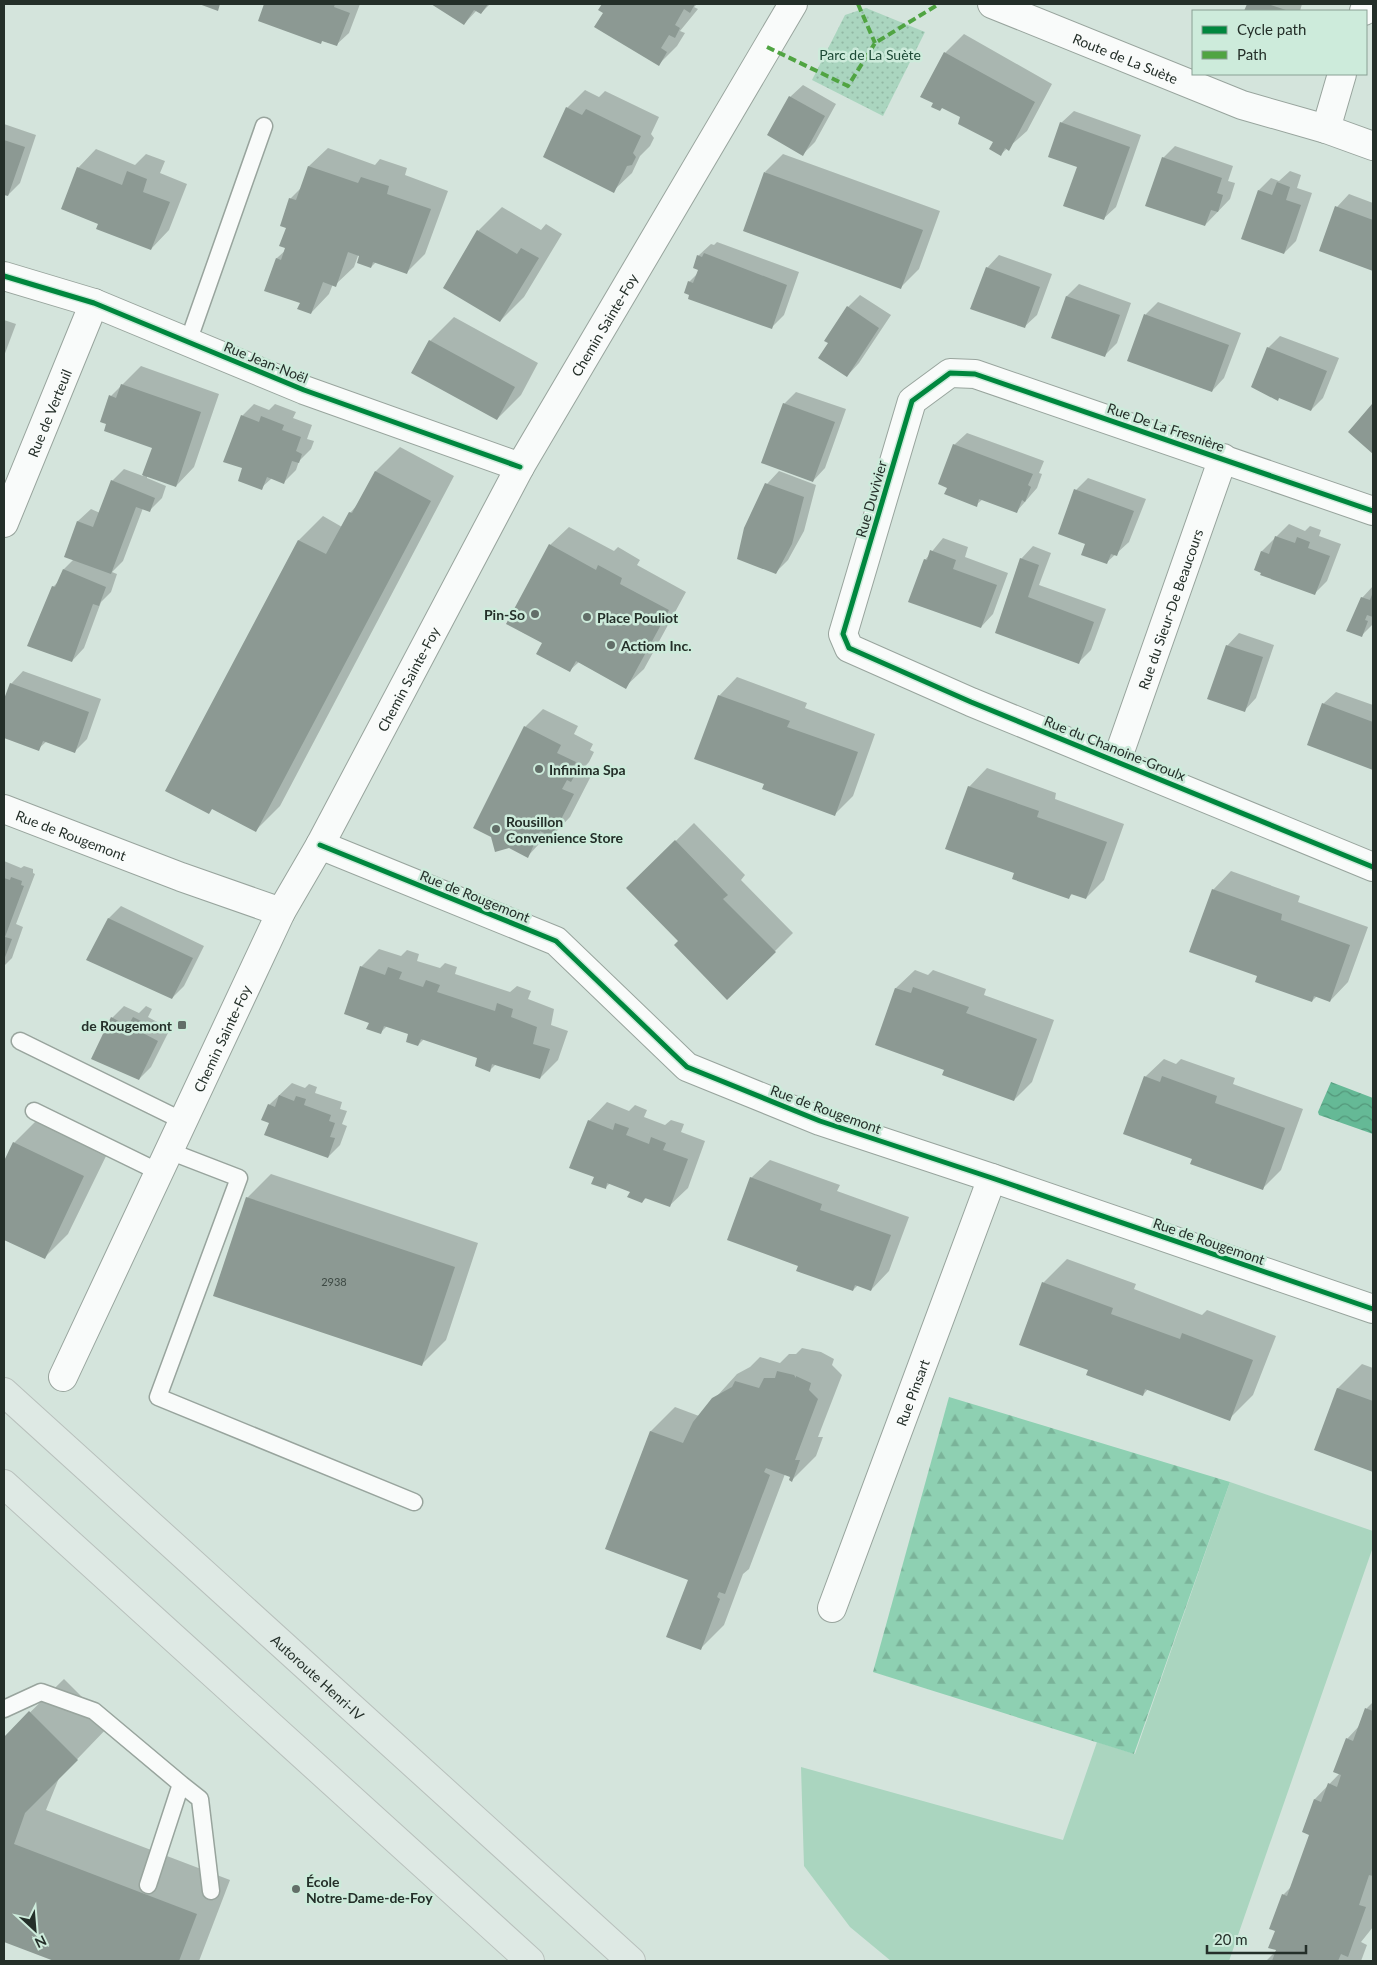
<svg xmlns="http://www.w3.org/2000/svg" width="1377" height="1965" viewBox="0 0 1377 1965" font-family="Lato,sans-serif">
	<defs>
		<pattern id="forest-firs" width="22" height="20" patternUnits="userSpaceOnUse" patternTransform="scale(1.25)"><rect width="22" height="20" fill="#8ed0b2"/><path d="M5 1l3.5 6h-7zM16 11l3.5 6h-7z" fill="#7ab399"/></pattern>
		<pattern id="park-dots" width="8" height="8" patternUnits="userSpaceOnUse" patternTransform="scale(1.25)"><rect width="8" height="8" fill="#aad5bf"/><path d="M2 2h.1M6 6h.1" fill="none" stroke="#92b7a4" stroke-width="1.8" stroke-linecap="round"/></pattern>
		<pattern id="water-waves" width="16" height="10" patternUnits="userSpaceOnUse" patternTransform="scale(1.25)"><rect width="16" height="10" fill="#65b996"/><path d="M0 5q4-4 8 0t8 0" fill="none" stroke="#53977a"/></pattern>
	</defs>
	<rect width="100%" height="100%" fill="#d4e4dc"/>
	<!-- grass -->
	<path fill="#aad5bf" d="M1230,1482L1373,1531V1547L1229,1961H891L850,1927L804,1866L801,1767L1063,1840L1097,1742L1135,1754Z"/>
	<!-- forest -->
	<path fill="url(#forest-firs)" d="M949,1397L1230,1482L1134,1754L873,1672Z"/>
	<!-- park -->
	<path fill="url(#park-dots)" d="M866,8L925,32L883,116L812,80L845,15Z"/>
	<!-- water -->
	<path fill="url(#water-waves)" d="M1331,1082L1373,1098V1134L1319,1115L1318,1112Z"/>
	<!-- shadow -->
	<path fill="#0003" d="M266,4H360L349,33L336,45L259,20Z
		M433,4H490L481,13L477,10L464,24Z
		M603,4H697L694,7L698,9L680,31L685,33L677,46L659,64L600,9Z
		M1248,4H1302L1300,11H1246Z
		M964,34L1052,84L1027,131L1001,154L995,142L962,117L922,96L945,53Z
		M803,85L836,104L815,142L803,154L790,97Z
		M585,90L599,97L605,91L659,117L651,134L654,138L650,146L640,156L632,173L613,191L567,108Z
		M1074,111L1141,135L1116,207L1103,219L1078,166L1061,123Z
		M4,124L36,135L20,183L8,195L4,194Z
		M1175,146L1233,166L1228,181L1235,183L1230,199L1205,225L1163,158Z
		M328,148L375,165L380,159L407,168L405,175L448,191L425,254L407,272L376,262L371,267L360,250L354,267L335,285L333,284L329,294L311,313L301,302L266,290L277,258L288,248L290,199L302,187L309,166Z
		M96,149L135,165L146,154L165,161L160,173L187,184L169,230L151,249L100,223L78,168Z
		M783,154L940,211L919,269L901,287L765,172Z
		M1290,171L1301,175L1297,188L1312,193L1296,241L1284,253L1259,190L1271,178L1279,181Z
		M1349,194L1373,203V270L1320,250L1337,207Z
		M502,207L541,230L546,224L562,234L524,297L500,321L478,231Z
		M717,242L799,272L784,315L772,327L689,282L698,273V256L711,244L714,245Z
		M999,255L1052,274L1037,315L1024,327L987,268Z
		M1079,284L1131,303L1117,343L1105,355L1052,337L1067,296Z
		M860,295L891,315L859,363L847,376L848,307Z
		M1158,302L1241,333L1224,378L1212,391L1129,360L1146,314Z
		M454,317L538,363L521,395L497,419L430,341Z
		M4,320L16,324L4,356Z
		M1280,336L1339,358L1323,398L1311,410L1268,348Z
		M141,366L219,394L194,467L176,486L147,476V478L166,486L162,498L150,510L143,508L123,561L112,572L117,574L111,592L101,602L84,648L72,661L53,587L60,580L64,569L74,559L66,556L78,521L91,509L100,513L112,481L124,469L143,476L153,448L111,396Z
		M796,392L846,409L825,468L813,481L784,404Z
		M254,404L269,410L275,404L296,412L293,418L312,425L307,439L314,441L311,449L299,461L296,470L284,482L272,478L261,488L244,468L242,416Z
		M967,433L1044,461L1039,473L1042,474L1037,488L1017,511L983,499L976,505L948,487L954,445Z
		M400,447L454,476L280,806L256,830L213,808L167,791L299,540L323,516L342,527L350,513L358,504L376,471Z
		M779,471L816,485L804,531L788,560L776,572L767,484Z
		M1088,478L1146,499L1129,542L1106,563L1086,543L1076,490Z
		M1289,524L1305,531L1310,526L1321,530L1319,536L1341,544L1327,581L1315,593L1255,569L1262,551Z
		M569,527L614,551L618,547L640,560L637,565L686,592L644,669L625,687L579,662L570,670L544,643L550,545Z
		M943,538L968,547L965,557L1008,573L993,614L981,627L925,560Z
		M1033,546L1051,553L1039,585L1106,609L1091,650L1079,662L997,632L1021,559Z
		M1373,586V624L1362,635V598Z
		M1239,633L1274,645L1256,698L1244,711L1227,646Z
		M23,671L101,699L87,739L75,751L47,741L38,749L4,737V703L11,684Z
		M737,677L807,703L805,708L875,734L853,796L835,814L766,784L719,696Z
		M1336,692L1373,705V768L1308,744L1323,704Z
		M543,709L578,726L574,734L593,744L590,750L594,752L589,762L581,771L591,776L570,817L552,836L548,834L528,856L525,727Z
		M987,768L1056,793L1055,799L1124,824L1104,880L1086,898L1073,893L1068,898L1015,873L969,787Z
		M694,823L745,875L741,880L793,933L775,951L680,941L628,888Z
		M4,861L21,868L24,866L33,869V873L35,874L16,924L23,927L12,958L4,966Z
		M1231,871L1300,896L1298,902L1368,927L1348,982L1330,1001L1317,996L1312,1001L1259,975L1213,890Z
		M121,906L204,946L184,986L172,998L88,959L109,918Z
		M379,949L401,956L407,950L419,954L417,961L440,968L445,963L457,967L455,974L510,992L517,986L531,991L528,999L554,1009L551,1025L568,1031L558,1060L540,1078L496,1064L490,1070L479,1057L424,1039L418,1045L410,1033L387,1026L380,1033L370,1022L361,967Z
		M915,970L928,975L933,970L986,989L984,995L1054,1020L1032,1082L1014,1100L945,1069L876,1044L896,988Z
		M124,1006L139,1013L146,1006L152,1009L148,1017L170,1029L151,1067L139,1079L112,1018Z
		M1164,1059L1176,1064L1181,1059L1235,1078L1233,1084L1303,1109L1281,1170L1262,1189L1194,1158L1145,1077Z
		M292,1083L305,1088L309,1084L317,1087L315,1093L342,1102L340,1109L347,1111L342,1124L347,1126L340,1145L328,1157L270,1122L269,1105Z
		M607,1102L629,1111L635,1105L647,1110L644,1117L665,1125L671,1120L684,1124L681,1132L705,1141L688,1188L669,1206L647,1197L642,1202L632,1191L610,1183L605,1188L595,1177L589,1121Z
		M38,1119L108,1152L68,1234L44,1258L4,1238V1164L14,1143Z
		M770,1160L840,1185L837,1191L909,1217L889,1271L871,1290L858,1285L853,1290L800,1265L751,1178Z
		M271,1174L478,1243L446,1340L422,1364L247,1198Z
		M1067,1259L1136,1284L1134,1289L1202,1315L1207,1310L1276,1336L1253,1395L1229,1419L1148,1389L1143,1395L1090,1370L1043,1283Z
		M802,1348L821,1352L834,1359L832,1365L842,1375L818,1437H823L816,1456L792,1480V1476L785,1474L749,1569L743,1574L724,1625L700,1649L689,1579L607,1549L651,1431L675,1407L699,1416L737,1374L750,1367L760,1357L780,1363L789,1354H796Z
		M1362,1364L1373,1368V1471L1316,1450L1338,1388Z
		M64,1679L110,1725L59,1778L46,1810L230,1880L199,1961H57L4,1941V1738Z
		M1373,1702V1927L1361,1942L1367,1945L1361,1961H1266L1278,1949L1276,1930L1283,1895L1292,1886L1311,1834L1315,1799L1340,1773L1347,1739L1360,1725L1367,1708Z"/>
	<!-- building -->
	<path fill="#8c9993" d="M199,4H220L218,11Z
		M264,4H335L334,7L350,13L337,46L322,41L321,44L258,21Z
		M431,4H488L481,14L474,10L464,25Z
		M602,4H695L690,13L684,9L675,25L680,28L675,38L669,35L661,48L667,52L659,66L594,27L603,13L598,10Z
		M1247,4H1268L1289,11H1244Z
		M944,52L1035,102L1009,151L1005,148L1001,156L989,149L993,142L958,124L960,117L942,108L940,111L931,107L933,103L920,97Z
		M789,96L825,116L803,156L767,135Z
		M566,107L582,115L586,109L641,136L633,153L636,157L632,165L627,166L614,193L543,157Z
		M1060,122L1130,147L1104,220L1063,206L1077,167L1048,157Z
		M4,140L25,147L8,196L4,195Z
		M1162,157L1222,178L1217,193L1223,195L1218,212L1211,210L1205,226L1145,206Z
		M308,166L358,183L361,177L389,186L387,194L431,209L407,274L373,262L371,268L357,263L359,256L348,252L336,287L323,282L311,314L297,309L300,303L264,291L276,258L281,260L285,248L279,246L286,228L280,226L289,198L296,200Z
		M77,167L122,185L127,171L147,179L143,192L170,202L151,250L96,229L98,224L61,209Z
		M764,172L923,230L901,289L743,231Z
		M1277,182L1290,187L1286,200L1301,205L1284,254L1241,239L1258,190L1272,195Z
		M1335,206L1373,220V271L1319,251Z
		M477,230L517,254L521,248L539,258L500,322L443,288Z
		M704,253L787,285L772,329L688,299L689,295L684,293L688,281L693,283L698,270L693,268L697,255L702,257Z
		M986,267L1040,287L1025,328L970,309Z
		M1066,296L1120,315L1105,357L1051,338Z
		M847,306L879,328L847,377L818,358L828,343L824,341Z
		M1144,314L1229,345L1212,392L1127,361Z
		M429,340L515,387L497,420L411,373Z
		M1267,347L1327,371L1311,411L1279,398L1278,401L1251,387Z
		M121,384L201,412L176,487L142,475L152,448L104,431L106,424L100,422L109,395L116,398Z
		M783,403L835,422L813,482L761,463Z
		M1372,404L1373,406V454L1348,432Z
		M241,415L259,422L261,416L284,425L282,430L301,437L296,451L302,454L299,463L292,461L284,484L267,477L262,490L238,481L242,468L223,462Z
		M953,444L1033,474L1028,485L1031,487L1025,502L1022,500L1017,513L979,499L977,507L944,494L947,488L938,484Z
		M375,471L431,501L256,832L212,809L209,814L165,791L298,540L326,554L349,512L352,513Z
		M111,480L155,498L150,512L136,507L111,574L64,557L77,521L93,527Z
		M765,483L804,497L792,544L776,574L737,559L744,528Z
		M1074,489L1134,511L1117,556L1111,554L1107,564L1081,555L1085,544L1058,534Z
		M1275,536L1295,543L1297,537L1310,542L1308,548L1330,556L1315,595L1260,575L1261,573L1254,570L1261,551L1269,554Z
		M549,544L596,570L598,565L622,578L620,584L669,610L626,689L576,661L570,672L536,654L542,643L506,624Z
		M930,550L956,560L953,569L997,585L981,628L908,602L924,559L927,560Z
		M1020,558L1039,565L1028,597L1094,622L1079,664L995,633Z
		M63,569L106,587L99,606L93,604L72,662L27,646L52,586L55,587Z
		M1373,592V617L1367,615L1365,620L1368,621L1362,637L1346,631L1361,597L1370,600Z
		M1226,645L1263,657L1245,712L1207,699Z
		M10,683L89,712L75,753L43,741L39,751L4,738V699Z
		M718,695L790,721L787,727L858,752L835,816L762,789L764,784L694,759Z
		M1322,703L1373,722V770L1307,745Z
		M524,726L561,745L557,753L576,762L572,769L577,771L571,782L567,780L562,789L574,794L552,837L540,831L528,858L509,848L495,852L491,837L473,828Z
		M968,786L1039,811L1037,817L1107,842L1086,899L1071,894L1069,899L1012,879L1014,873L945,849Z
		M675,840L728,895L723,899L776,952L727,1000L674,945L678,941L626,888Z
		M11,877L22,881L21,885L24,886L5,937L12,939L4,960V878L10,880Z
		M1212,889L1282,914L1281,920L1350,945L1330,1002L1314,996L1312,1002L1255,982L1257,976L1189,952Z
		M108,918L193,958L172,999L86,960Z
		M360,966L385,975L388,967L402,972L399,979L423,987L426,980L440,985L437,992L495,1011L497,1003L513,1009L511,1017L537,1027L533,1044L550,1049L540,1079L492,1064L490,1072L475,1066L477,1058L421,1039L418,1046L406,1042L408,1034L384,1026L381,1034L366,1029L369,1023L344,1014Z
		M913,987L969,1007L966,1013L1037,1039L1014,1101L942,1075L944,1070L875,1045L895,988L911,993Z
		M111,1017L128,1026L133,1017L141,1021L137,1030L158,1041L139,1080L91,1059Z
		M1144,1076L1160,1082L1162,1076L1217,1096L1215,1103L1285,1128L1263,1190L1190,1164L1192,1159L1123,1134Z
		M279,1095L294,1101L296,1096L306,1099L304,1105L331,1115L329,1121L335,1123L330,1137L335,1138L328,1158L264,1135L269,1123L261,1120L268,1104L275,1107Z
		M588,1120L613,1130L615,1123L629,1128L626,1135L649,1144L651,1137L666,1143L663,1150L688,1159L670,1207L645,1198L642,1203L627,1197L630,1192L607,1183L606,1189L591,1184L594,1177L569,1168Z
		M13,1142L84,1176L45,1259L4,1240V1161Z
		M750,1177L822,1204L820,1210L891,1235L871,1291L855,1285L853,1291L796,1271L798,1266L727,1240Z
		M246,1197L455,1267L422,1366L213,1296Z
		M1042,1282L1113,1308L1111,1314L1180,1339L1182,1333L1253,1360L1230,1421L1145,1389L1143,1396L1086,1375L1088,1370L1019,1345Z
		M777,1371L794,1375L796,1378V1376L811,1383L809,1390L818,1399L795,1460H800L792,1482L789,1480L790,1477L766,1468L764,1472L770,1475L725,1594L719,1592L717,1597L720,1599L701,1650L666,1637L688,1580L605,1549L650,1431L683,1443L693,1422L712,1398L732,1387L735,1381L759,1388L764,1378H775Z
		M1337,1388L1373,1401V1472L1314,1450Z
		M1365,1708L1373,1711V1876L1369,1875L1359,1905L1366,1907L1348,1957L1341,1954L1338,1961H1272L1276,1950L1268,1948L1275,1931L1269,1929L1282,1894L1287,1896L1309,1835L1302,1832L1314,1799L1321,1802L1328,1783L1337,1787L1341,1775L1333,1772L1346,1738L1353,1741Z
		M29,1711L78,1760L25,1813L14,1844L197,1914L179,1961H54L4,1942V1737Z"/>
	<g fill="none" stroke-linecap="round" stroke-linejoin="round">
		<defs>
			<path id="lane" d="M188,342L264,126
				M20,1041L183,1121
				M34,1111L159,1172
				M169,1151L239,1178L158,1397L414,1502
				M4,1709L41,1692L94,1711L181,1784L148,1885
				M181,1784L200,1799L211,1891"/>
			<g id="street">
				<path d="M1364,11L1367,4"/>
				<path d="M1326,129L1342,74"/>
				<path d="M4,276L94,303L304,390L520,467"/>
				<path d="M1373,511L975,374L950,373L912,401L843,634L849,648L971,702L1373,867"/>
				<path id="s1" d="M4,523L94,303"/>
				<path id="s2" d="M1117,760L1223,458"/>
				<path id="s3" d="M4,809L181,877L281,912"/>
				<path d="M320,845L556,941L687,1067L820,1121L992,1178L1373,1309"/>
				<path id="s4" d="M832,1608L992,1178"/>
			</g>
			<g id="secondary">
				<path id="s5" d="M992,4L1242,105L1326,129L1373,146"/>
				<path id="s6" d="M63,1377L281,912L320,845L520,467L793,4"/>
			</g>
			<g id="highway">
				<path id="s7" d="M4,1392L631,1961"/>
				<path d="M4,1484L530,1961"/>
			</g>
		</defs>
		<!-- lane casing -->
		<use href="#lane" stroke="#98a49d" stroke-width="19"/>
		<!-- street casing -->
		<use href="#street" stroke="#98a49d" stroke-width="30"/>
		<!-- secondary casing -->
		<use href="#secondary" stroke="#98a49d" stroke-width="30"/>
		<!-- highway casing -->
		<use href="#highway" stroke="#b8c0bc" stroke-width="30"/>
		<!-- lane -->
		<use href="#lane" stroke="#f9fbfa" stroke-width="16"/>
		<!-- street -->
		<use href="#street" stroke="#f9fbfa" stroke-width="28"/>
		<!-- secondary -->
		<use href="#secondary" stroke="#f9fbfa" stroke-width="28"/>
		<!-- highway -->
		<use href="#highway" stroke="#dee9e4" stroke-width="28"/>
		<!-- quiet -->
		<path stroke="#50a442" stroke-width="4" stroke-dasharray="8 4" stroke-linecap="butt" d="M858,4L875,43
			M767,47L848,86L875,43L939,4"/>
		<defs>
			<path id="cycleway" d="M4,276L94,303L304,390L520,467
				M1373,511L975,374L950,373L912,401L843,634L849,648L971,702L1373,867
				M320,845L556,941L687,1067L820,1121L992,1178L1373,1309"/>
		</defs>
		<!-- cycleway casing -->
		<use href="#cycleway" stroke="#cdebdb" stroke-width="8"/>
		<!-- cycleway -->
		<use href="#cycleway" stroke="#00873e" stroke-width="5"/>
	</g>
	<!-- markers -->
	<g fill="#626e68" stroke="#cdebdb" stroke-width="2">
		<circle cx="535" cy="614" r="5"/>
		<circle cx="587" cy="617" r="5"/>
		<circle cx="611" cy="645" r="5"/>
		<circle cx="539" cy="769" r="5"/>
		<circle cx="496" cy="829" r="5"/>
		<rect x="177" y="1020" width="10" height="10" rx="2.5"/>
		<circle cx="296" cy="1889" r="5"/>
	</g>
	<g text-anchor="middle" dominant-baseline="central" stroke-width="5" stroke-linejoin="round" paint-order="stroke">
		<!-- number labels -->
		<g font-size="11" fill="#3e4a44">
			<text x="334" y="1281">2938</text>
		</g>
		<!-- park labels -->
		<g font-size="14" fill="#1d4a36" stroke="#cdebdb">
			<text x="870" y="54">Parc de La Suète</text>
		</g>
		<!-- street labels -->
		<g font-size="14" fill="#242f29" stroke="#cdebdb">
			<text stroke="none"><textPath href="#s5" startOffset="144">Route de La Suète</textPath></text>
			<text stroke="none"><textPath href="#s6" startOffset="1184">Chemin Sainte-Foy</textPath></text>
			<text transform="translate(266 362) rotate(22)">Rue Jean-Noël</text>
			<text stroke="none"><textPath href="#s1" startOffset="119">Rue de Verteuil</textPath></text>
			<text transform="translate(1166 427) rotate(19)">Rue De La Fresnière</text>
			<text transform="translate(871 499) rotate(-74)">Rue Duvivier</text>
			<text stroke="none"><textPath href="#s2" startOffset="160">Rue du Sieur-De Beaucours</textPath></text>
			<text stroke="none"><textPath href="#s6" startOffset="779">Chemin Sainte-Foy</textPath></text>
			<text transform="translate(1115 748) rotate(22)">Rue du Chanoine-Groulx</text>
			<text stroke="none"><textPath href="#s3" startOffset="72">Rue de Rougemont</textPath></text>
			<text transform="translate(475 896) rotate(22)">Rue de Rougemont</text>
			<text stroke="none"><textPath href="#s6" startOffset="374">Chemin Sainte-Foy</textPath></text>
			<text transform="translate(826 1109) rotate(20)">Rue de Rougemont</text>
			<text transform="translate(1209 1241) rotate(19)">Rue de Rougemont</text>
			<text stroke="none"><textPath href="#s4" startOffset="230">Rue Pinsart</textPath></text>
			<text stroke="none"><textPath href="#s7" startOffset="424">Autoroute Henri-IV</textPath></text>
		</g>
		<!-- poi labels -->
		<g font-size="14" font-weight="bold" fill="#242f29" stroke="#cdebdb" text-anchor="start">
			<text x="525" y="614" text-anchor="end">Pin-So</text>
			<text x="597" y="617">Place Pouliot</text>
			<text x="621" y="645">Actiom Inc.</text>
			<text x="549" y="769">Infinima Spa</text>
			<text x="506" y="821">Rousillon<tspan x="506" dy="16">Convenience Store</tspan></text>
			<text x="172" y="1025" text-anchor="end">de Rougemont</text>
			<text x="306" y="1881">École<tspan x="306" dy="16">Notre-Dame-de-Foy</tspan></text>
		</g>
	</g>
	<!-- border -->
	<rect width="1377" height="1965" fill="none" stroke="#242f29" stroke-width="10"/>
	<!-- legend -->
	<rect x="1192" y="10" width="175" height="65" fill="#cdebdb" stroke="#89a094"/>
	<rect x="1202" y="26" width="25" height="8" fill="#00873e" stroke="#89a094"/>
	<text x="1237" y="35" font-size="15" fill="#242f29">Cycle path</text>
	<rect x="1202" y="51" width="25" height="8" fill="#50a442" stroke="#89a094"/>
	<text x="1237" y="60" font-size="15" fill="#242f29">Path</text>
	<!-- north arrow -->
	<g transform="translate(35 1930) rotate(154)" stroke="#cdebdb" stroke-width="4" paint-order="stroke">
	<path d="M0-4L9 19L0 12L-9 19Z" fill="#242f29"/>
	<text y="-8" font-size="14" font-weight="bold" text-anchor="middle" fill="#242f29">N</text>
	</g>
	<!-- scale -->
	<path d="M1207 1945v8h99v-8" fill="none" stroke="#242f29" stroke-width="2.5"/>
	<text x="1214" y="1945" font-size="15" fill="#242f29" stroke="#cdebdb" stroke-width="4" paint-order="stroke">20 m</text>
</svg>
